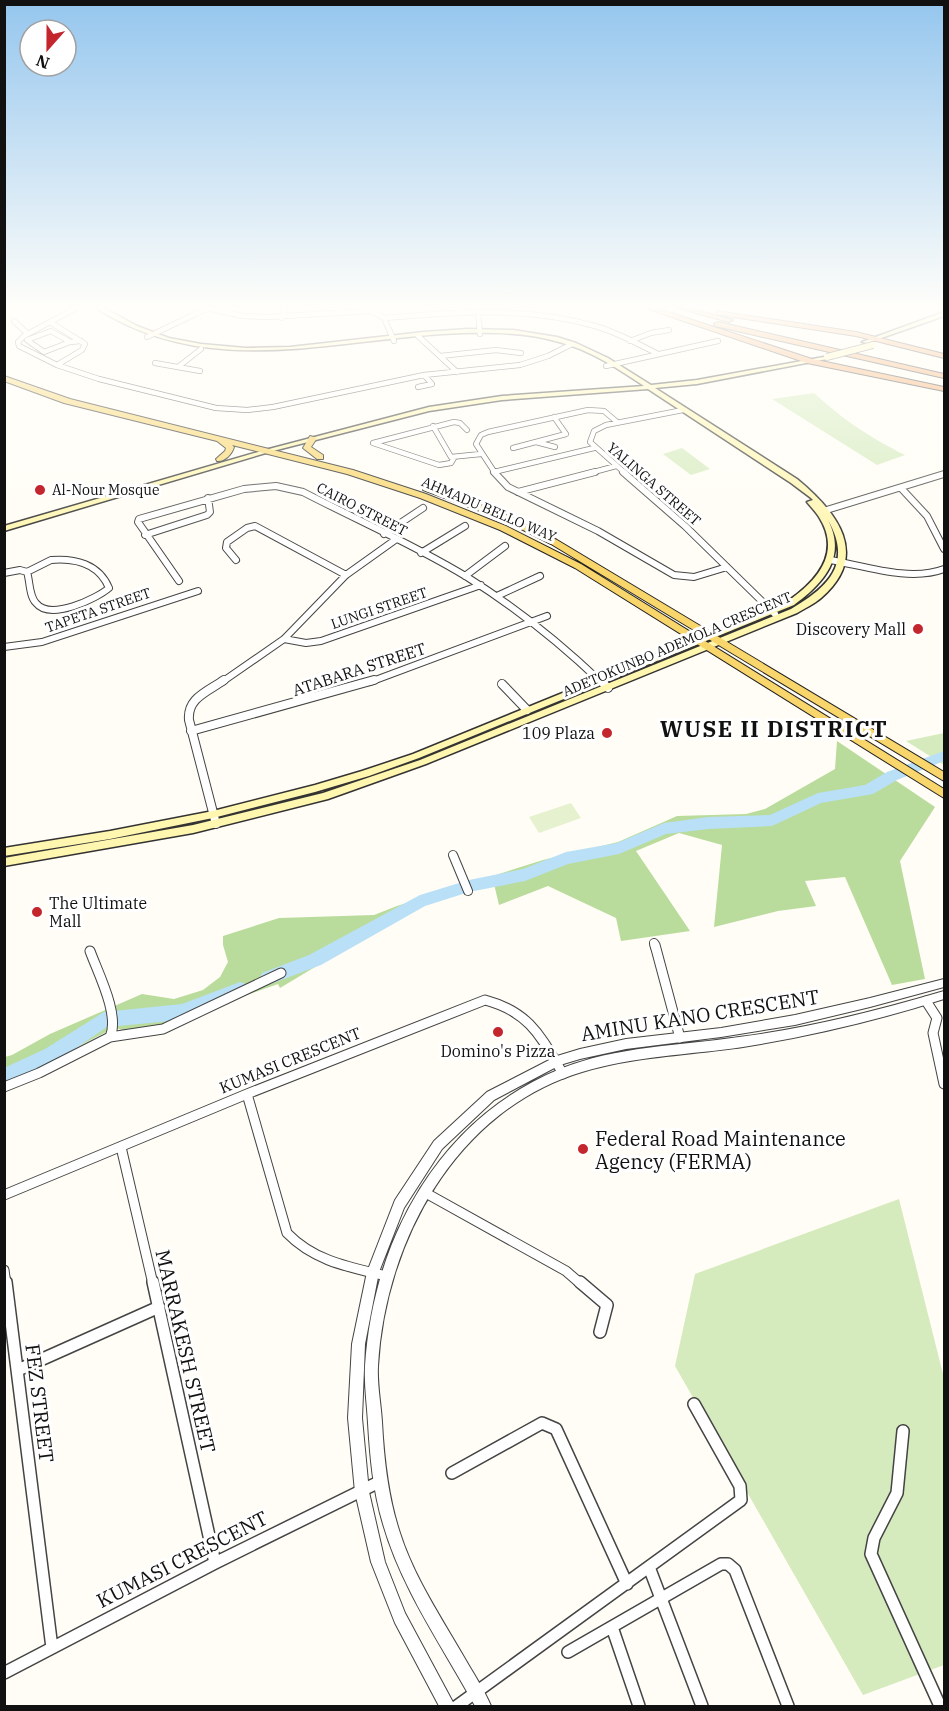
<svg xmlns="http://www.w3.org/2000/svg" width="949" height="1711" viewBox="0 0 949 1711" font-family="'IBM Plex Serif',serif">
	<rect width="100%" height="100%" fill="#fffdf5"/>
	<!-- green -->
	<path fill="#d5ebbd" d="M814,393C845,421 869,437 905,455L877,465L772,399Z
		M682,448L710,469L691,475L663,454Z
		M944,733V765L906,741Z
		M899,1199L944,1378V1665L863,1695L675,1366L695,1274Z"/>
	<!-- forest -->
	<path fill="#b9dc9c" d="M837,741L935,807L900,861L925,979L892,985L845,877L805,881L816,906L778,911L714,927L722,845L679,833L636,851L690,931L621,941L616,918L548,886L499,905L494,884L420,904L280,988L278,984L160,1026L132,1032L114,1028L5,1084V1057L12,1055L50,1034L142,994L174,999L203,990L220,977L228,962L223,945V936L279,918L374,915L397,906L543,860L618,842L677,816L746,814L765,809L835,769Z"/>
	<!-- pitch -->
	<path fill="#e6f2cf" d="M571,803L581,818L539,833L529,817Z"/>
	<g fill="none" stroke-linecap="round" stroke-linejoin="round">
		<!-- river -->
		<path fill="#b9e0f7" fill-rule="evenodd" d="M944,751V761L897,780L873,794L821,803L772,826L708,829L666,834L619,854L568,864L525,881L469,892L425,906L321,965L268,985L262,983L260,978L262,973L309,955L420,895L469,880L523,869L566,852L617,843L664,823L708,817L770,815L818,793L865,785L887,772Z
			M240,982L246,984L248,989L246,994L182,1020L107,1027L57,1061L4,1085V1068L45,1049L104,1012L182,1004Z"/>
		<defs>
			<path id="minor-far4" d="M76,308L24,336L18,342L19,346L57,365L99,379L216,408L247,410L273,407L424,375L520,365L548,356L572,344
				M207,308L242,316L267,317L372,311L384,318L394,341
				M478,311L480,334
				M282,318L285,308
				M384,318C454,312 526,306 595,326C617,332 638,344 658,354
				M14,321L28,334
				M50,322L85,344L82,350L57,365
				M51,331L70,342L44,352L27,340Z
				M418,336L457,372
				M147,337L208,308
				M630,341L651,333L669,330
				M70,342L81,341
				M440,356L496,350L521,353
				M155,363L200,371
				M606,366L718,341
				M178,367L201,349
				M418,387L432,384L424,375
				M433,426L451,457L481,454
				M536,442L555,447
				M513,448L566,434L554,417
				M454,458L451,463L439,465L373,443L454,422L460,423L467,430
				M494,472L594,448
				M495,473L476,444L481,435L488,432L588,410L604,411L617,422
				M590,473L616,466
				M625,473L590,442L594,431L606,425L683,410"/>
			<path id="minor-far3" d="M494,472L508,487L598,531L674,575L694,577L727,567
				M623,472L685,526L775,614
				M901,488L927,516L944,549
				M518,492L595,472
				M820,512L944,474
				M384,534L423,508
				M145,535L207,515L210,512L208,498
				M421,553L465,526
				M51,560C75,558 99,564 109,588C96,599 50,621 36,603C29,596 30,581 27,572Z
				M236,560L226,548L227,542L247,528L255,526L346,575
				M830,560C865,566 910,582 944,569
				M4,573L20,570L27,572
				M465,576L505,546
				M179,581L138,522L139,519L244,489L276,486L303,492C357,520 415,545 467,577C515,607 560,643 601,682
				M497,596L540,576
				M284,639L306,643L321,641L481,585
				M4,647L42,642L198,591
				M222,682L284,639L346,575L395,540
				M370,682L547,616"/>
			<path id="minor-far2" d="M600,680L608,688
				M502,684L527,710
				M191,731L374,680
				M216,824L189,720C187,698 207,692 224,680
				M453,855L468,891
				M654,943L655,947"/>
			<path id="minor-far1" d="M655,945L680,1038
				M926,1001L937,1018L933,1033L944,1084
				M110,1037L163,1029L281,973
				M4,1087L39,1073L110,1037C120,1015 98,973 90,951
				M247,1094L287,1233C314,1261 349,1267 386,1276
				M121,1147L153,1284
				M424,1192L566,1271L581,1284
				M4,1195L247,1094L485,1000C530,1012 541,1037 563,1074
				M4,1270L6,1284"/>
			<path id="minor" d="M6,1282L52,1648
				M153,1282L215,1563
				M580,1282L607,1305L600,1332
				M18,1370L159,1307
				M903,1431L897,1493L874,1538L871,1554L940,1706
				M452,1473L542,1423L556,1429L627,1584
				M649,1567L702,1706
				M612,1627L639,1706
				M568,1652L721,1564H728L735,1570L788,1706
				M4,1673L215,1563L379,1482
				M457,1706L741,1500L740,1486L694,1404"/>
			<path id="tertiary" d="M944,979V987L870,1007L795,1025L721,1037L626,1049L580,1059L560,1065L494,1100L442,1149L404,1208L379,1272L365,1344L362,1418L369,1492L385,1562L405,1613L455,1706H439L395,1623L371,1562L355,1492L348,1418L352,1344L367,1272L395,1200L434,1141L487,1092L557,1056L580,1049L626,1039L721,1028L795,1015L870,998Z
				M944,991V999C879,1020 811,1036 743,1047C689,1055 634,1056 582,1072C456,1110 385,1241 378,1366C377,1385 381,1404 382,1422C384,1460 388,1497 400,1533C414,1577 441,1617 464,1657C473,1673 484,1689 491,1706H475C443,1647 402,1590 383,1524C373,1491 370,1457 368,1423C367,1404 364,1385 365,1366C373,1239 439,1119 560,1069C616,1046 680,1046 739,1037C809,1028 877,1011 944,991Z"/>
			<path id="secondary" d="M96,308H104L137,326L169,338L201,344L246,348L290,347L424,332L468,329L513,330L557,337L576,343L608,358L651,385L697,380L829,356L830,357L827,359L697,384L655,388L797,479C837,512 871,555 821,598C814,604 805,608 797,613L426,764L328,799L193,833L4,866V858L193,825L323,793L420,760L791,609C828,587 853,564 828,520C847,557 824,583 794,605L419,758L369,776L315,792L213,818L110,839L4,856V848L110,831L213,811L315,785L362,771L413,754L788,601C817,581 842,553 819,517C816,512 811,507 807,502L813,500L811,498L791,483L648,389L502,400L429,411L269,452L4,531V526L265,450L429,407L502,396L644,386C617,368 590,350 559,342C522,331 480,332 442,334C323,342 205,378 96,308Z
				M944,312V316L867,343L862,342Z"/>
			<path id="primary" d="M4,376L70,399L353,470L426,494L506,526L581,564L944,789V798L575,568L500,530L420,498L347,474L232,445L234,447C232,454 225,462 217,461L216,459L225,451L226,448L217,441L64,403L4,381Z
				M310,436L317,438L311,447L323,455V459H317L303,448Z
				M423,486H429L505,514L557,540L944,772V781L551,544L499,518L423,490Z"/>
			<path id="motorway" d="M645,308H656L812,359L944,387V391L807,363Z
				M677,308H689L733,320L729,322Z
				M717,311L856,332L944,354V358L856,336L720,315H717Z
				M718,322L944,374V378L715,326L714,324Z"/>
		</defs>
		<!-- minor-far4 casing -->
		<use href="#minor-far4" stroke="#444" stroke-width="6"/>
		<!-- minor-far3 casing -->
		<use href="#minor-far3" stroke="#444" stroke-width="8"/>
		<!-- minor-far2 casing -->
		<use href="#minor-far2" stroke="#444" stroke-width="10"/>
		<!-- minor-far1 casing -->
		<use href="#minor-far1" stroke="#444" stroke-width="11"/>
		<!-- minor casing -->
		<use href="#minor" stroke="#444" stroke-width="14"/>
		<!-- tertiary casing -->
		<use href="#tertiary" stroke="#444" stroke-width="2"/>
		<!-- secondary casing -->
		<use href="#secondary" stroke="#333" stroke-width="3"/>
		<!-- primary casing -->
		<use href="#primary" stroke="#222" stroke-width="2"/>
		<!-- motorway casing -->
		<use href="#motorway" stroke="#222" stroke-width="2"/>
		<!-- minor-far4 -->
		<use href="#minor-far4" stroke="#fff" stroke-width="4.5"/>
		<!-- minor-far3 -->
		<use href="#minor-far3" stroke="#fff" stroke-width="6"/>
		<!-- minor-far2 -->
		<use href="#minor-far2" stroke="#fff" stroke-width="8"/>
		<!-- minor-far1 -->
		<use href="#minor-far1" stroke="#fff" stroke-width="9"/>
		<!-- minor -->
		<use href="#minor" stroke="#fff" stroke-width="11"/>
		<!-- tertiary -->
		<use href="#tertiary" fill="#fff" fill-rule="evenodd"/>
		<!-- secondary -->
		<use href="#secondary" fill="#fff6b0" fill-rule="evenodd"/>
		<!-- primary -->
		<use href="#primary" fill="#f9d66b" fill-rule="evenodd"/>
		<!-- motorway -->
		<use href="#motorway" fill="#f5a25d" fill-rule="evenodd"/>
		<defs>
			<path id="secondary-bridge" d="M827,357L873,345"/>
		</defs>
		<!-- secondary-bridge casing -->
		<use href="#secondary-bridge" stroke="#333" stroke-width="8" stroke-linecap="butt"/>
		<!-- secondary-bridge -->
		<use href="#secondary-bridge" stroke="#fff6b0" stroke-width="6"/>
	</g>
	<!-- sky -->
	<linearGradient id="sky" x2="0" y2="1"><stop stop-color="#95c6ee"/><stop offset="0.56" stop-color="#fffefa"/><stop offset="1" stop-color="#fffefa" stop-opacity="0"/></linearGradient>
	<rect width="949" height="548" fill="url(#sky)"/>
	<!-- markers -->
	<g fill="#c4262e" stroke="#fff" stroke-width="2">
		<circle cx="40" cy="490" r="6"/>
		<circle cx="918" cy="629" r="6"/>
		<circle cx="607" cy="733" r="6"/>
		<circle cx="37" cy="912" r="6"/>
		<circle cx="498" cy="1032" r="6"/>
		<circle cx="583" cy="1149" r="6"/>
	</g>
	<g text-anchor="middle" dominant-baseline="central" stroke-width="6" stroke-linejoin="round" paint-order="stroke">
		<!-- far-street labels -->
		<g font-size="14" fill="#111" stroke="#fff">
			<text transform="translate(654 484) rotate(41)">YALINGA STREET</text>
			<text transform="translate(362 509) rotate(27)">CAIRO STREET</text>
			<text transform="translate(489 509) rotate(23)">AHMADU BELLO WAY</text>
			<text transform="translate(379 608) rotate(-19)">LUNGI STREET</text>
			<text transform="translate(98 610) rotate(-19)">TAPETA STREET</text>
			<text transform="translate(677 644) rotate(-23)">ADETOKUNBO ADEMOLA CRESCENT</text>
		</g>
		<!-- far-poi labels -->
		<g font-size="14" fill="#111" stroke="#fff" text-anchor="start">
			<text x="52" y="490">Al-Nour Mosque</text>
		</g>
		<!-- poi labels -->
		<g font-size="16" fill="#111" stroke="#fff" text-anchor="end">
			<text x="906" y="629">Discovery Mall</text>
			<text x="595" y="733">109 Plaza</text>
			<text x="49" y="903" text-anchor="start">The Ultimate<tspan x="49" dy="18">Mall</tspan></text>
			<text x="498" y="1051" text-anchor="middle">Domino's Pizza</text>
		</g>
		<!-- street labels -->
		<g font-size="16" fill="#111" stroke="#fff">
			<text transform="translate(359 669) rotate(-18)">ATABARA STREET</text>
			<text transform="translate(290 1060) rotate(-22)">KUMASI CRESCENT</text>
		</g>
		<!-- near-street labels -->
		<g font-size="20" fill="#111" stroke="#fff">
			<text transform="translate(700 1015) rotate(-9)">AMINU KANO CRESCENT</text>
			<text transform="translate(186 1351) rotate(77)">MARRAKESH STREET</text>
			<text transform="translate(40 1403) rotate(83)">FEZ STREET</text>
			<text transform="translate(182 1559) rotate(-27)">KUMASI CRESCENT</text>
		</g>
		<!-- near-poi labels -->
		<g font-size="20" fill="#111" stroke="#fff" text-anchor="start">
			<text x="595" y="1138">Federal Road Maintenance<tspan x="595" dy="23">Agency (FERMA)</tspan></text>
		</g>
		<!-- district labels -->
		<g font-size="22" font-weight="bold" letter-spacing="1.5" fill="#111" stroke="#fff">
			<text x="774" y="728">WUSE II DISTRICT</text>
		</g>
	</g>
	<!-- border -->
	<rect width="949" height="1711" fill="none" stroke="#111111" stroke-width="12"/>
	<!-- north arrow -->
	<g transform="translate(48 48) rotate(201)"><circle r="28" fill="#ffffff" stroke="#a0a0a0" stroke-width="1.5"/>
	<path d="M0-4.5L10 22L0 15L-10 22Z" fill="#c4262e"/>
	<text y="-9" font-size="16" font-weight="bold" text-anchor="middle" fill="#111111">N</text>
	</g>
</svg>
